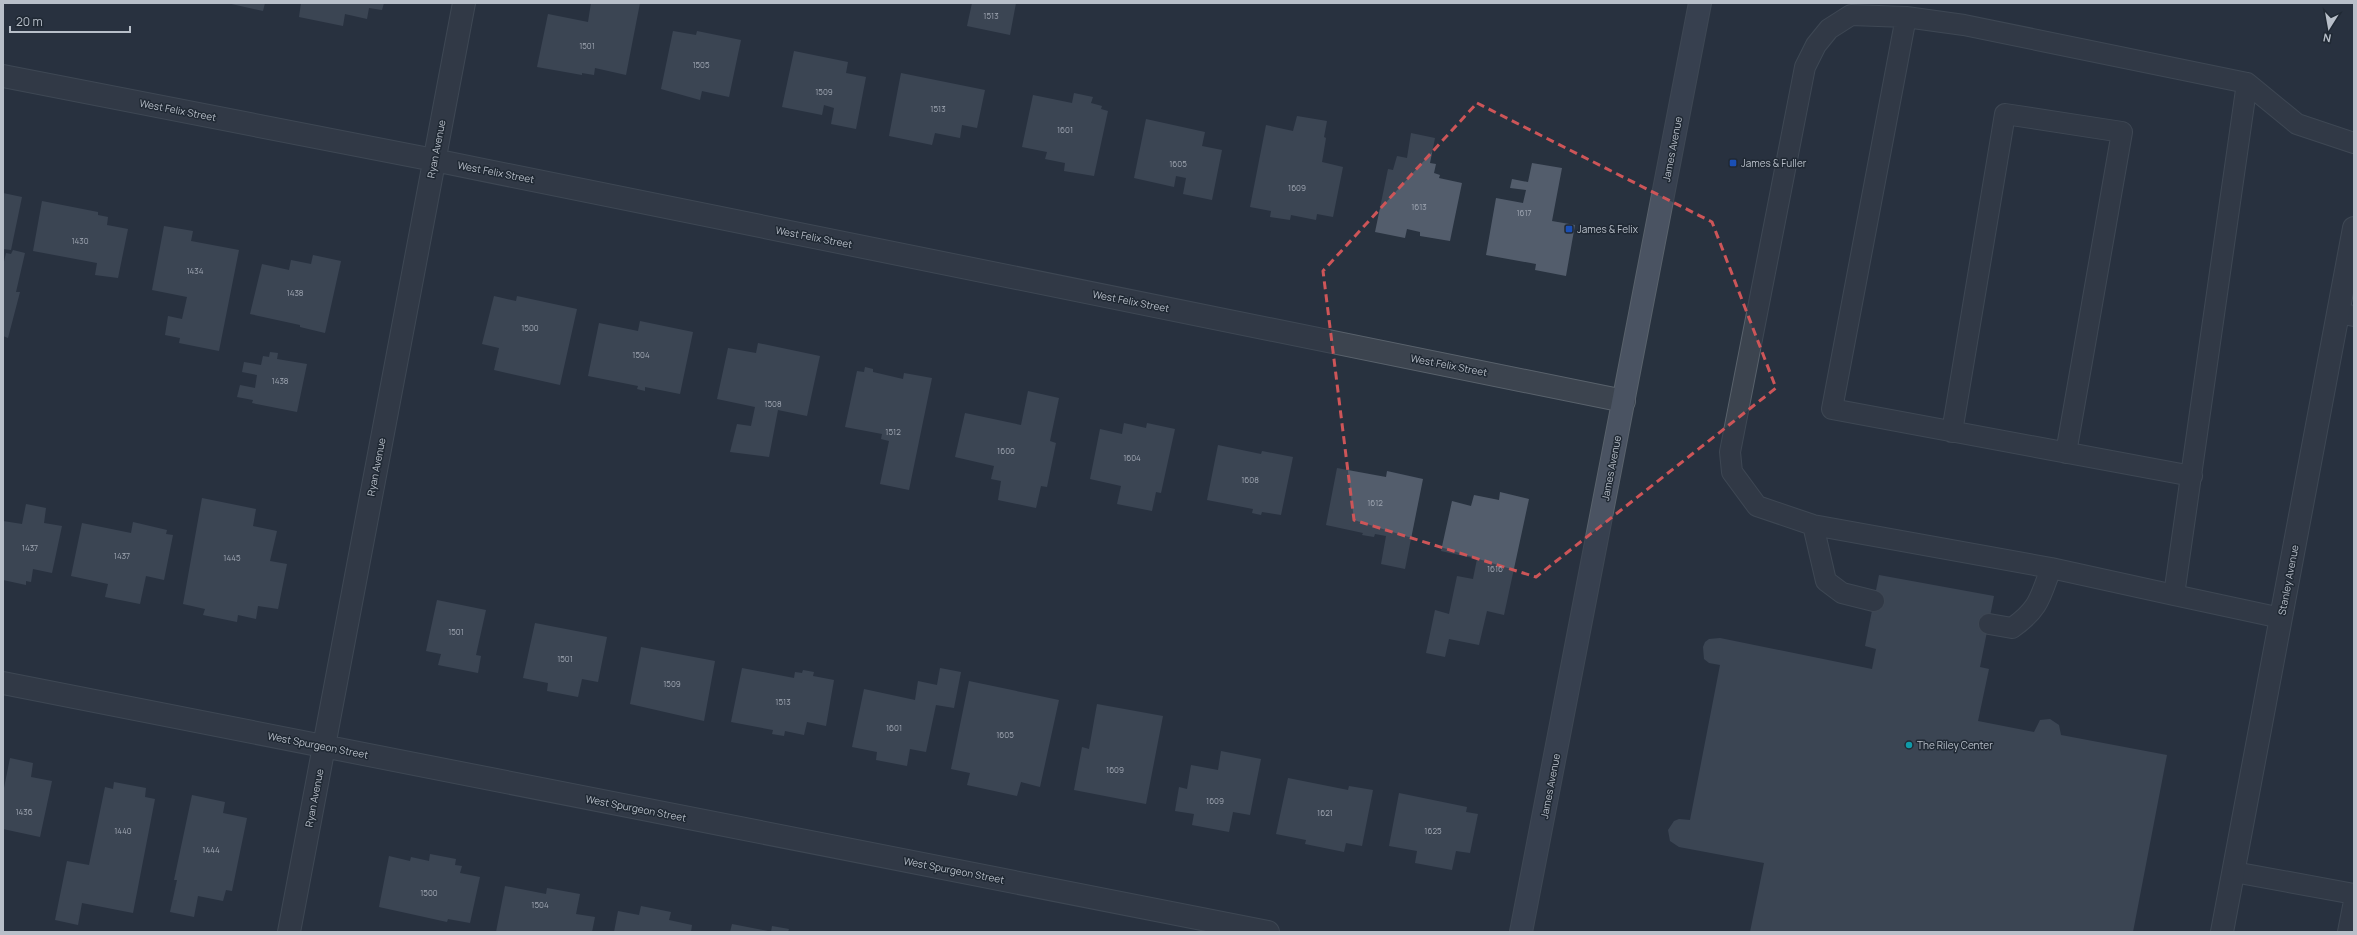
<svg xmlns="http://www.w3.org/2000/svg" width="2357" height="935" viewBox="0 0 2357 935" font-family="Manrope,sans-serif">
	<rect width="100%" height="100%" fill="#28323f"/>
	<!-- building -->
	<path fill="#535d6c" d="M227,3H265L263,11Z
		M301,3H384L382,10L369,8L367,19L345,14L343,26L299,17Z
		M591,3H640L626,75L595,68L594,75L582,73V75L537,67L548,14L588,22Z
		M972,3H1016L1010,35L967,26Z
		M673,31L696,35L697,31L741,40L729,97L702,91L700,100L661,89Z
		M794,51L848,62L846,73L866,77L856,129L831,124L834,108L824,105L822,115L782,107Z
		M901,73L985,90L977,128L962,125L960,138L935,133L932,145L889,136Z
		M1074,93L1093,97L1091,103L1102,106L1101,109L1108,111L1094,176L1064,171L1065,163L1045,159L1047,152L1022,147L1033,95L1072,103Z
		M1297,116L1327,121L1324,137L1326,138L1322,162L1343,167L1333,217L1317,214L1316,220L1291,215L1290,220L1270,217L1271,211L1250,207L1266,125L1293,131Z
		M1146,119L1205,132L1202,146L1222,150L1212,200L1183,194L1186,178L1176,176L1174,187L1134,178Z
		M1411,133L1435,138L1430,163L1436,164L1434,173L1440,175L1439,178L1462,183L1450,241L1420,236V232L1407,229L1405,238L1375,232L1388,169L1393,170L1397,156L1407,158Z
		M1532,163L1562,168L1552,221L1575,225L1566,276L1535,270L1536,264L1486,255L1496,198L1523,203L1526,190L1510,188L1512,179L1528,182Z
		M3,193L22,197L11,250L3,249Z
		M42,201L98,212V215L108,217L107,225L128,229L118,278L95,275L97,263L33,251Z
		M164,226L193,231L191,241L239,250L219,351L179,343L180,338L165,335L168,316L182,319L187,297L152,290Z
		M13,250L25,253L16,292H20L8,338L3,336V266L6,253L11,254Z
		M313,255L341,261L325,333L300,327V325L250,314L262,264L289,270L291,260L311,264Z
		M494,296L516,301L517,296L577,309L560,385L494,370L499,348L482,344Z
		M640,321L693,332L680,394L645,387V391L637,389L638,386L588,376L599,323L638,331Z
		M758,343L820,356L807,416L778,410L769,457L730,452L737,424L751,426L755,407L717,399L728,348L756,353Z
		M270,352L278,353L277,359L307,364L297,412L252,403L253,400L237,397L240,385L255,388L257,375L242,372L244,362L261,365L263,356L269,357Z
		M865,367L873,369V372L903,379L904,373L932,378L909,490L880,484L889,441L881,439L882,434L845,427L857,371L864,372Z
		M1028,391L1059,398L1050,441L1056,443L1047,487L1041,486L1036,508L998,500L1001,481L991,479L994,466L955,457L965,413L1021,425Z
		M1124,423L1146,428L1147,423L1175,429L1161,493L1156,492L1152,511L1117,504L1121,486L1090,479L1100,429L1122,434Z
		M1218,445L1261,454L1262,451L1293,457L1281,515L1262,512L1261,515L1252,513L1253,509L1207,500Z
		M1337,468L1386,477L1387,471L1423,479L1405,569L1381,564L1386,536L1375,534L1374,537L1362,535L1363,533L1326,525Z
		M1500,492L1529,499L1504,615L1487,611L1479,645L1449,639L1445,657L1426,653L1435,610L1449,614L1457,576L1473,579L1477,559L1441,551L1452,501L1471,506L1474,495L1499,500Z
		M202,498L256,509L253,526L277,531L270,561L287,564L278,609L258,606L256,619L238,615L237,622L203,615L205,609L183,604Z
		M26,504L46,508L44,523L62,526L52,573L33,569L31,582L26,581V585L3,580V521L22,524Z
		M133,522L167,530L166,534L173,535L164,580L146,576L140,604L105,597L108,584L71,576L82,523L131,533Z
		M1879,575L1994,596L1980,667L1989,669L1978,721L2034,732L2040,720L2050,719L2059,725L2061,735L2167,755L2133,932H1750L1764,863L1679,847L1670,841L1668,830L1674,821L1679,819L1690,820L1720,665L1709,663L1704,659L1703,647L1705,642L1709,639L1720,638L1872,669L1876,649L1865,646Z
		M437,600L486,610L476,655L481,656L478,673L438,665L441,654L426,651Z
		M535,623L607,637L598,682L582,679L578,697L547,691L548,683L523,678Z
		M641,647L715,661L704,721L630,704Z
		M742,668L794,678L795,672L802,673L803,670L814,672L813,676L834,680L826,726L807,722L804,735L785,731L784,736L772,734L773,730L731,722Z
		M940,668L961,672L954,708L936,705L926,752L910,749L907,766L876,760L877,752L852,747L864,689L915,700L918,681L937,685Z
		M969,681L1059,700L1040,787L1021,782L1017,796L967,785L970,773L951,769Z
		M1097,704L1163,716L1146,804L1074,790L1082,747L1089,749Z
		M1221,751L1261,759L1250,815L1233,812L1229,832L1192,825L1194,814L1175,811L1179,787L1187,789L1191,765L1218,770Z
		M10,758L33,763L31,777L52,781L40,837L3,829V793Z
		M1288,778L1348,790L1349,786L1373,790L1362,846L1346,843L1344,852L1305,844L1306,840L1276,834Z
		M114,782L146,788L145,797L155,799L133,913L82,903L78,925L55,920L67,861L89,865L105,787L113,789Z
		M1399,793L1467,807L1466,812L1478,814L1470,853L1456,851L1452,870L1415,863L1417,851L1389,846Z
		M192,795L225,802L223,813L247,818L232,891L226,890L223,901L198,896L194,917L170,912L177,880H174Z
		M430,854L456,859L455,865L462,866L460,873L480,877L470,923L448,919L447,922L379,907L389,856L410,861L411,857L429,861Z
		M505,886L546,894L547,888L580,894L576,914L595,917L592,932H496Z
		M641,906L671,912L669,920L692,925L691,932H614L618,911L639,915Z
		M732,924L768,931V932H730Z
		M772,926L789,929L788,932H771Z"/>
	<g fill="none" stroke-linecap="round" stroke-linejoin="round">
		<defs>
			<path id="lane" d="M1906,17L1832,409L2192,476
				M2338,313L2354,316
				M1952,432L2005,114L2122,132L2066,453
				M1813,525L1826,581L1842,593L1874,601
				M2174,595L2051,568L1813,525L1757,506L1732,472L1730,452L1805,67L1816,45L1829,29L1851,15L1906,17L1964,25L2247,83
				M2281,618L2174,595L2247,83L2297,124L2354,143
				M1989,624L2012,628C2039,609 2040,598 2051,568
				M2234,872L2354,894
				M2348,932L2354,901"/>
			<path id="street" d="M3,76L434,160L1624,401
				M3,683L1268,932
				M289,932L464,3
				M2222,932L2354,228"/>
			<path id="secondary" d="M1521,932L1700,3"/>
		</defs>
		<!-- lane casing -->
		<use href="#lane" stroke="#59626c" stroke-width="22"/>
		<!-- street casing -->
		<use href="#street" stroke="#59626c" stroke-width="24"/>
		<!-- secondary casing -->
		<use href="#secondary" stroke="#59626c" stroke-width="24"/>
		<!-- lane -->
		<use href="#lane" stroke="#3c444f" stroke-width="20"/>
		<!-- street -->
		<use href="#street" stroke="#3c444f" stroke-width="22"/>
		<!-- secondary -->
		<use href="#secondary" stroke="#4a5362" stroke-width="22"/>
	</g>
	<!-- marked area -->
	<path d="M0 0H2357V935H0ZM1477,103L1712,222L1776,388L1536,577L1354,520L1323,271Z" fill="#28323f" fill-opacity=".55" fill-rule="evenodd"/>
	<path fill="none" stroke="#cd5558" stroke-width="3" stroke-dasharray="8 5" stroke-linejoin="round" d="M1477,103L1712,222L1776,388L1536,577L1354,520L1323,271Z"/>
	<!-- markers -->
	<g fill="#1a4fb4" stroke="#202934" stroke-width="1.5">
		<rect x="1729" y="159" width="8" height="8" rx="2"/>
		<rect x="1565" y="225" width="8" height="8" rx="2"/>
	</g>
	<circle fill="#0f9aa8" stroke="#202934" stroke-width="1.5" cx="1909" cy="745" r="4"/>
	<g text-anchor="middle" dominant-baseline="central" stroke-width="3" stroke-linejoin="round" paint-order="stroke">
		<!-- number labels -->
		<g font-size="8" fill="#9fa6b2">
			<text x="991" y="15">1513</text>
			<text x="587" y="45">1501</text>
			<text x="701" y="64">1505</text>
			<text x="824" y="91">1509</text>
			<text x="938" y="108">1513</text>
			<text x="1065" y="129">1601</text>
			<text x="1178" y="163">1605</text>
			<text x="1297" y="187">1609</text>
			<text x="1419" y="206">1613</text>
			<text x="1524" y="212">1617</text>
			<text x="80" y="240">1430</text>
			<text x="195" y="270">1434</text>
			<text x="295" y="292">1438</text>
			<text x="530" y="327">1500</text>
			<text x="641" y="354">1504</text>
			<text x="280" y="380">1438</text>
			<text x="773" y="403">1508</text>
			<text x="893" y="431">1512</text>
			<text x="1006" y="450">1600</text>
			<text x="1132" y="457">1604</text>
			<text x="1250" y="479">1608</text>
			<text x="1375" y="502">1612</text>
			<text x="30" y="547">1437</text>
			<text x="122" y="555">1437</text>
			<text x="232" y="557">1445</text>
			<text x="1495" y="568">1616</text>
			<text x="456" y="631">1501</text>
			<text x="565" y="658">1501</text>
			<text x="672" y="683">1509</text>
			<text x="783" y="701">1513</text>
			<text x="894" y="727">1601</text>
			<text x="1005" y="734">1605</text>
			<text x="1115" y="769">1609</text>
			<text x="1215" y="800">1609</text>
			<text x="24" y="811">1436</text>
			<text x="1325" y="812">1621</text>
			<text x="123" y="830">1440</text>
			<text x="1433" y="830">1625</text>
			<text x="211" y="849">1444</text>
			<text x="429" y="892">1500</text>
			<text x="540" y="904">1504</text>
		</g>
		<!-- street labels -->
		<g font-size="10" fill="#b8bfc9" stroke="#202934">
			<text transform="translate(178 110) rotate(11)">West Felix Street</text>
			<text transform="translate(436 149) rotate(-79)">Ryan Avenue</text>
			<text transform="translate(1672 149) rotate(-79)">James Avenue</text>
			<text transform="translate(496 172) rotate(11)">West Felix Street</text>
			<text transform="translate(814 237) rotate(11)">West Felix Street</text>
			<text transform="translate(1131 301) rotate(11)">West Felix Street</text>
			<text transform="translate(1449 365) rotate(11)">West Felix Street</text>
			<text transform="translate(376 467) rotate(-79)">Ryan Avenue</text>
			<text transform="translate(1611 468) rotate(-79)">James Avenue</text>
			<text transform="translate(2288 580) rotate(-79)">Stanley Avenue</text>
			<text transform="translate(318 745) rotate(11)">West Spurgeon Street</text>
			<text transform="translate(1550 786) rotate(-79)">James Avenue</text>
			<text transform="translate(314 798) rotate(-79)">Ryan Avenue</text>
			<text transform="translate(636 808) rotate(11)">West Spurgeon Street</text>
			<text transform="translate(954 870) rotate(11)">West Spurgeon Street</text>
		</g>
		<!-- poi labels -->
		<g font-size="10" fill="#b8bfc9" stroke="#202934" text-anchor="start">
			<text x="1741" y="163">James &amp; Fuller</text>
			<text x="1577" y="229">James &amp; Felix</text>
			<text x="1917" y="745">The Riley Center</text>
		</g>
	</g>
	<!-- border -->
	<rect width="2357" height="935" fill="none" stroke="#b8bfc9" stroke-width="8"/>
	<!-- north arrow -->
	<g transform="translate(2329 28) rotate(191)" stroke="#202934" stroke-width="3" paint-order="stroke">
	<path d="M0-3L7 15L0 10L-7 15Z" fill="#b8bfc9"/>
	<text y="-6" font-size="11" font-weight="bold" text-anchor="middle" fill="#b8bfc9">N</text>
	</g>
	<!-- scale -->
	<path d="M10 26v6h120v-6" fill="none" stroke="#b8bfc9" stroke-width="2"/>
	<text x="16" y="26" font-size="12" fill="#b8bfc9" stroke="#202934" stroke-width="3" paint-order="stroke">20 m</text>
</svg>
